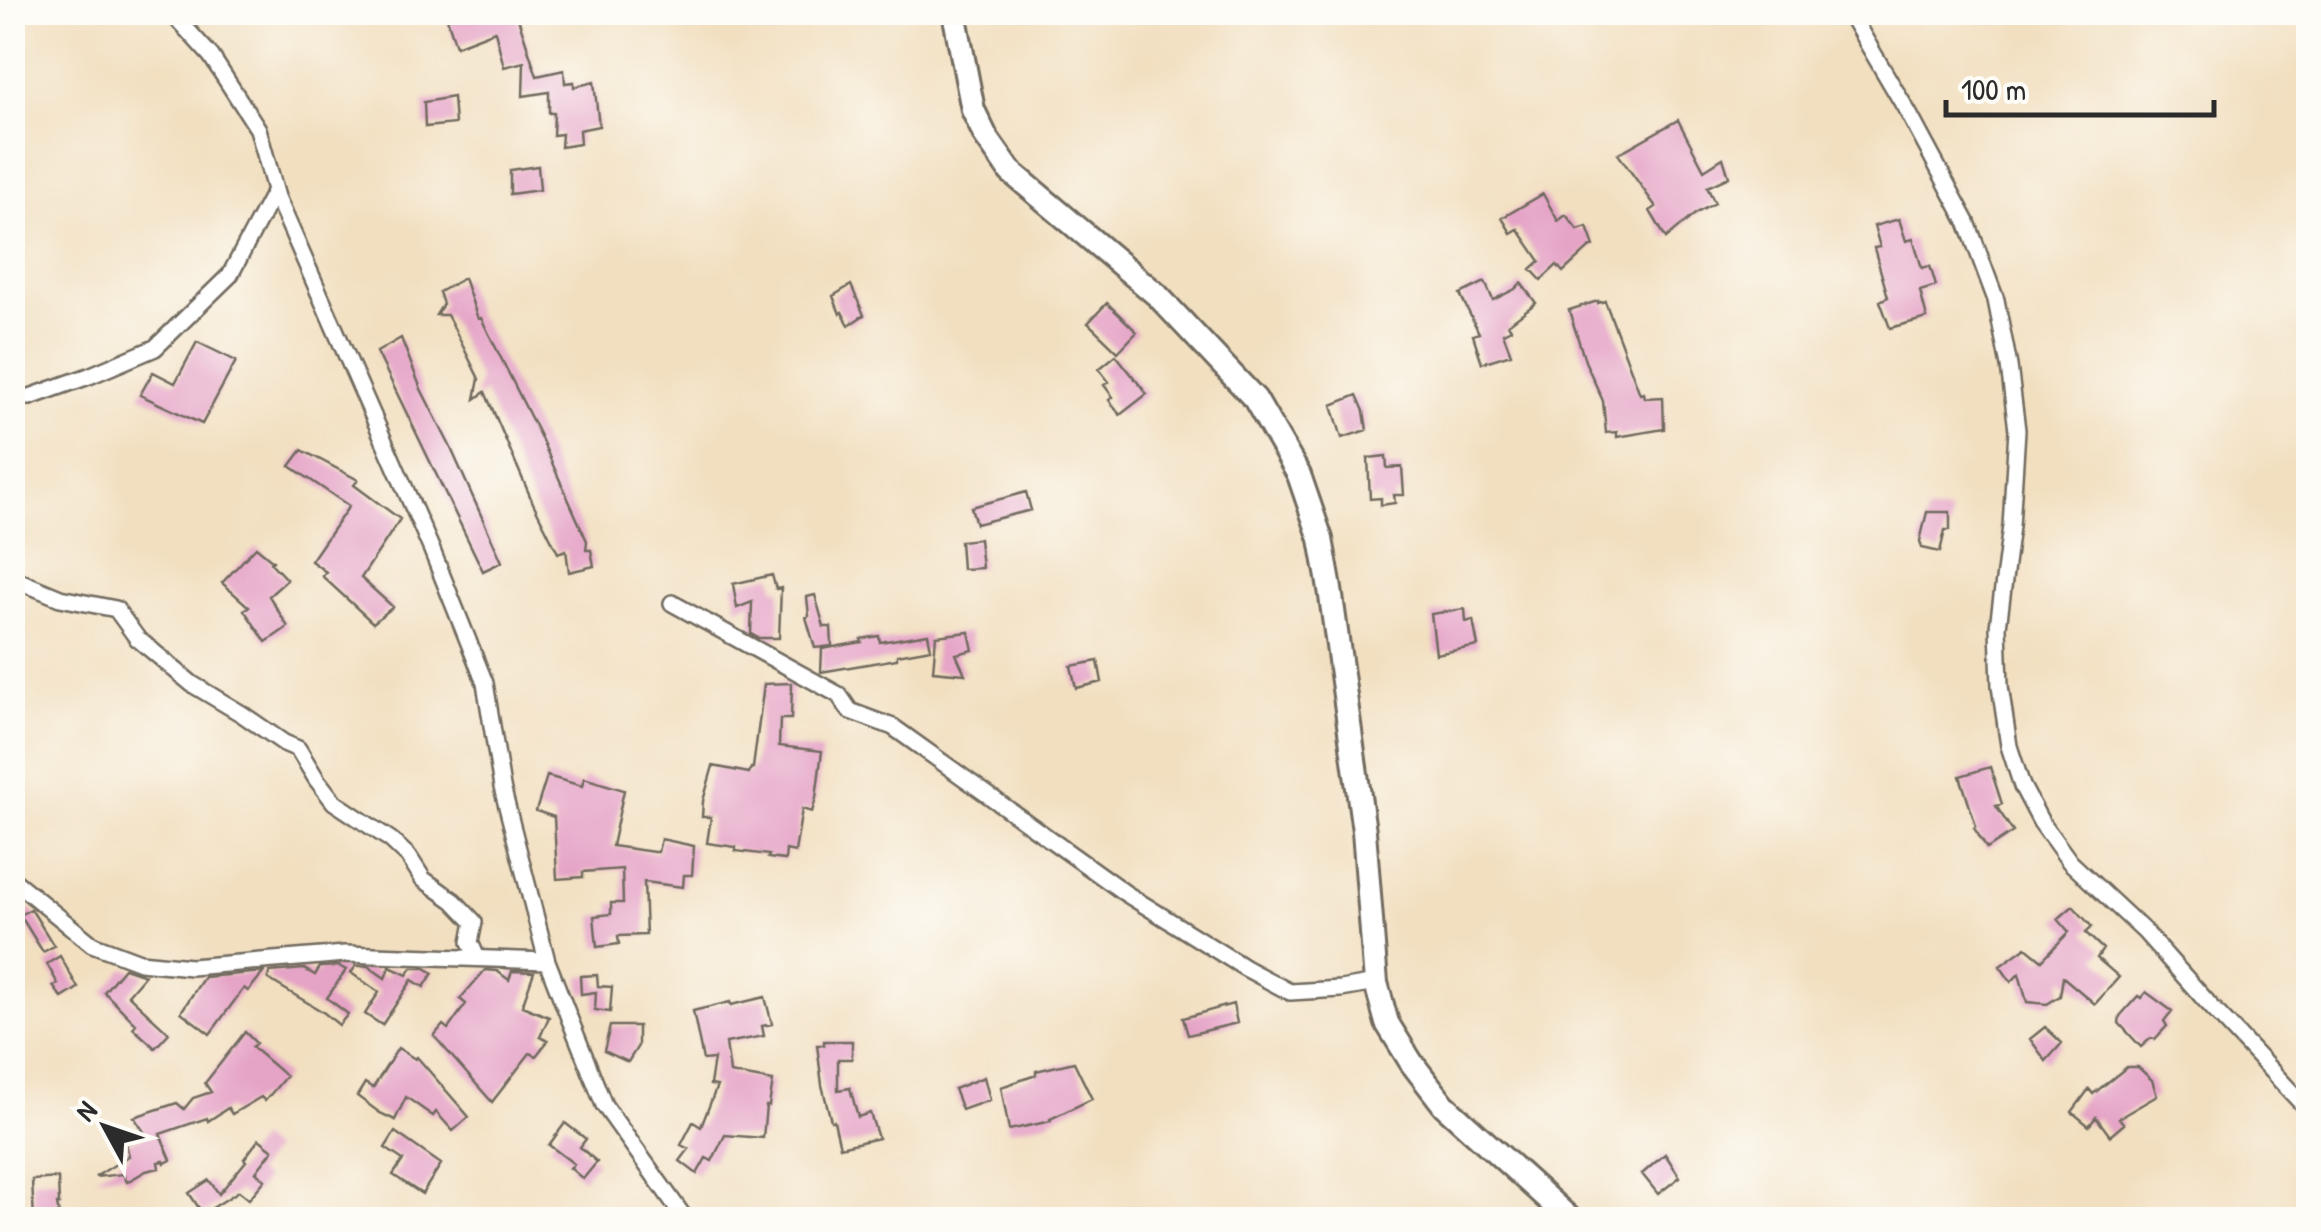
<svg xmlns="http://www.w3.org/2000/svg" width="2321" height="1232" viewBox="0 0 2321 1232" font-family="'Patrick Hand',sans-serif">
	<rect width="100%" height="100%" fill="#fdfcf7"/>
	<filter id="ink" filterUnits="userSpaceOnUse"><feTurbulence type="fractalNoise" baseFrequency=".01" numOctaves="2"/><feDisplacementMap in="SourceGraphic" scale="20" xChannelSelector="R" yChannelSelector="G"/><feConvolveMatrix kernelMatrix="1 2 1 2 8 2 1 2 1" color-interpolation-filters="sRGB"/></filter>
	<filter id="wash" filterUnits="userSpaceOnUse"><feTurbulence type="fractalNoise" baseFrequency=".0048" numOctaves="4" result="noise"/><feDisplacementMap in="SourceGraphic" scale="40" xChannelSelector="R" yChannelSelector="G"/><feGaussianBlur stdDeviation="2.25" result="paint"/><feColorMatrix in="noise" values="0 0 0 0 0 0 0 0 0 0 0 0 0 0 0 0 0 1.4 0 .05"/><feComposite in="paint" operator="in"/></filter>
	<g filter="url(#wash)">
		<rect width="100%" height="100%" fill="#f2dfc0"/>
		<g id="blocks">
			<!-- building -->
			<path fill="#e5a3c6" d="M459,12H516L537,76L564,70L565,83L574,82V87L594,82L599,126L579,130L580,144L561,147L562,134L553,135L554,113H549V92L523,96L524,62L504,67L495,31L456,46L447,18Z
				M453,97L455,124L425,127L424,102Z
				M1678,120L1704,170L1723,158L1729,177L1707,187L1715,203L1695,214L1666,238L1650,211L1656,207L1618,154Z
				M538,166L540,190L510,194V170Z
				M1543,194L1558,221L1566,215L1578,230L1587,227L1594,246L1589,248L1563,272L1557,265L1541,280L1531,269L1540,261L1518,229L1511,233L1502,218Z
				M1899,219L1906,241L1913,239L1922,268L1930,266L1936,286L1920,291L1927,318L1890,328L1880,301L1888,297L1874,248L1880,247L1874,226Z
				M464,278L478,319L481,318L540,436L587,541L586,550H591L594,566L569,572L566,550L558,553L533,503L485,392L475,399L479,379L455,330L447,315H436L443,304L439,292Z
				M1485,282L1493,300L1515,289L1521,283L1536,303L1508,324L1511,329L1503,333L1511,354L1482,363L1473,335L1479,333L1460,294Z
				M851,285L864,315L849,325L842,312L840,314L833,296Z
				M1598,301V303L1605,301L1640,394L1644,393L1645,398L1663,397L1664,429L1617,437V432L1606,433L1603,401L1585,361L1569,310Z
				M1107,303L1137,332L1118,352L1088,323Z
				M401,338L421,389L450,446L502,562L483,571L377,352Z
				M197,342L236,361L202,424L140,395L153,372L175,383Z
				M1116,355L1147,394L1120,415L1109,400L1113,397L1104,385L1109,382L1099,369Z
				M1357,395L1364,411L1367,430L1342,438L1332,405Z
				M302,450L358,480L354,485L400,519L361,578L393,607L373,623L322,576L326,572L311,561L349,506L290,466Z
				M1386,456L1387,468L1402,467L1404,495H1394L1395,503L1381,505V498L1370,499L1368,458Z
				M1026,492L1031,510L976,524L971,507Z
				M1927,512H1950V530H1945L1940,552L1922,548L1920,541Z
				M979,539L982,568L962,569L960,541Z
				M256,547L273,561L271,563L287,580L269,596L288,627L266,642L244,610L249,607L222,583Z
				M772,575L776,589L781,588L779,638H758L751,634L752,602L737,608L733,584Z
				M815,595L824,627H831L832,646L815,648L806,617L809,616L807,597Z
				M1465,609L1466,622L1473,620L1478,646L1436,654L1431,614Z
				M969,632L973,650L956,654L965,674L933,671L936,636Z
				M928,634L931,649L897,655V659L821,672L822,649L862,642L861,639L879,636L880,642Z
				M1098,661L1102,682L1076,688L1071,666Z
				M792,683L791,719H780L779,746L822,751L816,798L812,812L802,809L795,852L786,850L785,860L768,858L769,855L736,851V847L707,843L711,817H702L703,801L713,766L749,773L751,768H753L764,684Z
				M1990,767L2002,804L1996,806L2013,832L1987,849L1974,828L1976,826L1960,776Z
				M547,776L582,786L584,778L624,790L612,846L654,852H658L661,839L694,846L692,875H684L683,887L644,882L646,935L618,936L619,944L597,947L594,916L611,914V903H623L622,869L583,872V877L557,879L554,817L536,811Z
				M2073,906L2092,927L2086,933L2103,949L2097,958L2119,977L2095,1004L2063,977L2060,996L2047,1004L2027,1002L2019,974L2011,982L2000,966L2026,947L2042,960L2069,932L2058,919Z
				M31,909L54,946L43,952L20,915Z
				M60,956L78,988L62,998L53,986L58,984L47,964Z
				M339,966L346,970L327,998L348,1014L339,1025L323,1012L268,979L270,972L304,969L315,975L320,967Z
				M356,966H368L385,978L390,967L407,975L412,968H425L433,973L424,987L412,980L382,1025L365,1014L379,992L351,973Z
				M124,968L145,975L128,995L169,1033L155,1048L133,1028L136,1024L104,992Z
				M485,970L497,971L509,980L512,971L534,972L522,1006L549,1017L540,1037L548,1041L536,1056L530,1053L492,1102L434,1036L443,1025L448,1029L466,1004L460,999Z
				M264,972L248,991L244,988L210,1034L181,1012L204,977Z
				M597,975L598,986L612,987L610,1012L595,1010L596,992L581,994L580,976Z
				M2146,992L2172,1011L2164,1021L2167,1026L2155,1039L2151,1038L2141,1047L2119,1023L2120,1016L2138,996L2141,998Z
				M765,997L772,1024L762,1026L764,1036L726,1043L730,1073L773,1081L769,1106H766L763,1138L725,1135L712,1161L706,1158L697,1174L680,1161L689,1149L681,1145L693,1122L701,1127L717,1086L710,1085L714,1059L703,1060L693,1011L730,1002L731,1005Z
				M1233,1004L1237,1023L1188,1035L1183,1018Z
				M610,1026H638V1046L628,1062L604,1051Z
				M2045,1027L2062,1043L2046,1061L2030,1039Z
				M245,1032L256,1043L252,1047L286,1076L265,1101L261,1097L232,1114L228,1108L208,1121L207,1118L160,1134L171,1160L165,1163L164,1161L158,1162L159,1168L146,1171L127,1182L123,1174L95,1177L129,1156L126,1143L146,1135L134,1117L177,1103L184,1109L193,1098L211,1092L205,1083Z
				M824,1041H852V1059H838V1090L850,1088L858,1117L870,1113L878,1138L840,1147L834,1121H831L822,1085L817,1045H824Z
				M398,1048L415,1059L417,1057L469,1117L453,1131L436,1112L433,1116L406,1097L395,1120L380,1113L357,1096L365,1083L373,1088Z
				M1074,1062L1092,1099L1050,1119L1051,1121L1009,1130L1001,1087L1036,1075V1071Z
				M2127,1067H2138L2152,1080L2157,1096L2119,1118L2124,1124L2110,1136L2096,1117L2089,1126L2072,1112L2089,1089L2093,1094Z
				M984,1077L990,1100L962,1110L954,1089Z
				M565,1123L586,1139L580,1147L597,1162L583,1179L570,1168L574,1164L549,1145Z
				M395,1132L441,1164L422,1194L393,1175L403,1160L385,1148Z
				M259,1139L273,1150L256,1172L265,1180L249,1199L239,1191L203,1214L189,1193L209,1180L219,1194L246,1161L244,1159Z
				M1665,1154L1680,1177L1658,1194L1642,1174Z
				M58,1178L59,1204H57L60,1220H34L32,1180Z"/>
		</g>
	</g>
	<g filter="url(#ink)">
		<use href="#blocks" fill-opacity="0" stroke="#716a5f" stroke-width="2.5"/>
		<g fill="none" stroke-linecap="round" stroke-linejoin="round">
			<defs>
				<path id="street" d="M171,12L211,56L258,129L277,197L431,548L485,683L502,787L547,961L570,1020L604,1105L686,1220
					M1849,12L1909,114L1967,222L1996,300L2009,366L2017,430L2011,526L1998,627L2000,686L2009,746L2022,786L2041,822L2070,862L2145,932L2207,1002L2308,1110
					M12,397H30L89,376L155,348L230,275L275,190
					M12,578L60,598L116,609L137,638L192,684L242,714L284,743L298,749L317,780L334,802L391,840L409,857L423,879L454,901L474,922L470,942L477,958
					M672,603L839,695L850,711L893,727L1125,893L1245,968L1290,992L1341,989L1376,983
					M12,879L92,944L140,962L191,967L345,954L547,961"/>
				<path id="secondary" d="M954,12L973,110L986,137L1010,171L1157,295L1255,399L1299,475L1321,539L1330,589L1364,831L1376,983L1387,1023L1411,1062L1444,1105L1571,1220"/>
			</defs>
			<!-- street casing -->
			<use href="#street" stroke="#716a5f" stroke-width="20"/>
			<!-- secondary casing -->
			<use href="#secondary" stroke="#716a5f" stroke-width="28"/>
			<!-- street -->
			<use href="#street" stroke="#fff" stroke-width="15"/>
			<!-- secondary -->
			<use href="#secondary" stroke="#fff" stroke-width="22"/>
		</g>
	</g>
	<!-- margin -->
	<rect width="2321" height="1232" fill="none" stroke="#fdfcf7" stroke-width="50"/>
	<!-- north arrow -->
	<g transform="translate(105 1127) rotate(310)" stroke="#fdfcf7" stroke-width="8" paint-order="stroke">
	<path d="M0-8L18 38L0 25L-18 38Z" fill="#2b2b2b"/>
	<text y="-15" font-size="28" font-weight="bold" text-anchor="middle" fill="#2b2b2b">N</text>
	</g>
	<!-- scale -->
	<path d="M1946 100v15h268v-15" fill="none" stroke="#2b2b2b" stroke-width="5"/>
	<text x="1961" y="100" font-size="30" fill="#2b2b2b" stroke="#fdfcf7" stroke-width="8" paint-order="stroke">100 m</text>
</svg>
